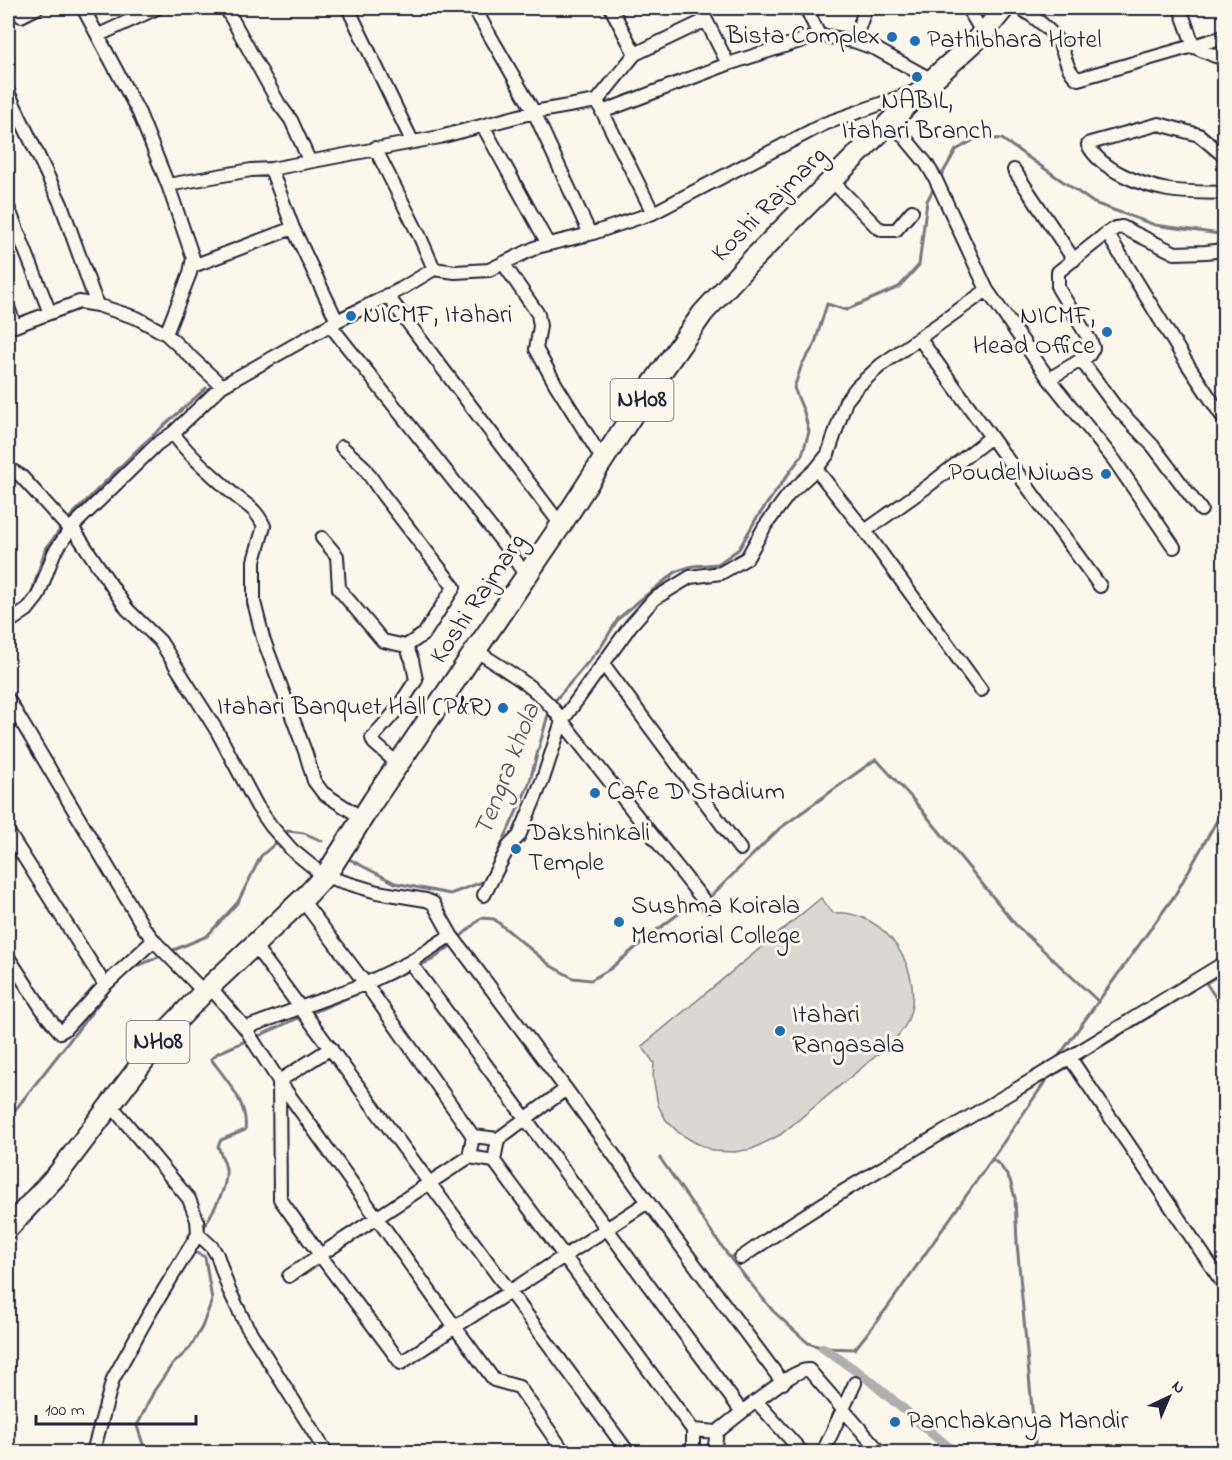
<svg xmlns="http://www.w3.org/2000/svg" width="1232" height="1460" viewBox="0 0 1232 1460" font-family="'Indie Flower',sans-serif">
	<rect width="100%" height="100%" fill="#fbf7ec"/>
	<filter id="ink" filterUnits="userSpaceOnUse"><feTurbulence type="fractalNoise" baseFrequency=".0167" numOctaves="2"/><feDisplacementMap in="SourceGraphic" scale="12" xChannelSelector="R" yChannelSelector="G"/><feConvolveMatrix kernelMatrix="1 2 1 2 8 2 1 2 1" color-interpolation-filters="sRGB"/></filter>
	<g filter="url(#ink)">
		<!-- green -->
		<path fill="#dbd8d3" stroke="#7e7d87" stroke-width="1.5" d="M821,898L833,913C886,908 928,974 907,1022C904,1029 898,1035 894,1041L780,1135L752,1149L734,1152L714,1151L694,1142L679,1133L666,1120L658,1105L653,1077L654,1063L642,1046Z"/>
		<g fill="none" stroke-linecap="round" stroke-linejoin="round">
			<!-- stream -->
			<path stroke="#787681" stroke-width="3" d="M940,178L956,150L977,138L1002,139L1094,203L1155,225L1220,234L1224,233
				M67,520L141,446L206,388
				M30,598L45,550L62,527
				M8,612L25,603
				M553,703L601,647L618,619L639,601L677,571L693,566L718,564L739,549L756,519L802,455L809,432L804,412L794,388L802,364L814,346L827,304L846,310L899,287L919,265L927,201L935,186
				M282,836L288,831L304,833L322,841
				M347,858L395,883L450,894L485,881L529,784L549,711
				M708,899L779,829L876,759L911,797L1016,925L1099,1002
				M458,939L481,918L494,919L551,966L573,978L591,980L610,969L653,933L693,903
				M169,952L207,936L238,902L261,856L278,841
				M419,966L432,960L453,944
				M130,969L163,955
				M1224,972L1206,983L1224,1010
				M373,987L413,969
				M309,1014L361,992
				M254,1038L303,1016
				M1056,1060L1175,895L1224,808
				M1085,1069L1079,1060L1193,990
				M1054,1073L1059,1072L1070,1066
				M8,1119L113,985
				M660,1158L730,1258L773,1311L808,1343L823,1348L855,1349L887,1308L992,1159
				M202,1232C210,1213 228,1192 226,1169C225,1162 220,1153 218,1146L221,1140L245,1130C249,1104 225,1078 211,1059L218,1053L248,1040
				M730,1258L738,1253
				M138,1452L144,1447L137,1426L154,1391L171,1366L190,1348L202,1327L212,1300L205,1257L194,1252L195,1250
				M1036,1452L1017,1243L1015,1198L1010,1180L1000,1165L992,1159L1049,1076"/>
			<!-- canal -->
			<path stroke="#b1aeb0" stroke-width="10" d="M823,1348L868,1379L954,1452"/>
			<defs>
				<path id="street" d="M83,8L139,113L168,185L193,258L190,273L166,334
					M226,8L279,104L291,120L309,160
					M348,8L412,141
					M474,8L534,112L590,234
					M611,8L635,54L706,20
					M700,8L728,64
					M806,8L819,35
					M968,8L983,34
					M1020,8C1033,16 1048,27 1057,40C1066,53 1065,70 1078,79L1224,37
					M1180,8L1194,47L1215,56L1224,58
					M21,16L37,8
					M99,35L157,8
					M854,41L866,8
					M635,54L597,101L653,213
					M8,92L61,204L97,305
					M602,112L728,64L819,35L854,41L876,49L932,80
					M891,121L926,163L935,178L987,290
					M483,126L548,244
					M375,148L420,237L434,269
					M1224,156L1199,135L1159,124L1090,143L1088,145C1101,170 1141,185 1168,190C1186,193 1206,192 1224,193
					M271,169L293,228L337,321
					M1014,170L1074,260
					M832,181L877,227L883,230H896L912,211
					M168,185L251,170L271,169L440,137L534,112L597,101
					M8,207L50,313
					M1224,250L1206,252L1175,253L1122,227L1116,228L1107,233L1188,365L1224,419
					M503,263L538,314L540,326L536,349L556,385L603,460
					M193,266L293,228
					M387,295L561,525
					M8,307L15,326
					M8,325L15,326L79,302L97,305L137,318L166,334L222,386
					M330,325L503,543L527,577
					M1081,360L1115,406L1153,446L1201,510
					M1049,379L1114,460L1174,547
					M173,433C188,455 212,474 232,493C247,506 255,507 264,526L254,561V602L263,638L306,754L314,781L323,793L362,818
					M991,437L1100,586
					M342,447L363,466L383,495L454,587L424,634L406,646
					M816,469L828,454L846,401L857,387L881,365L987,290L1049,379L1089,355L1093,348L1091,342L1058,288V272L1107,233
					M8,470L13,471L21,476L70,530
					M72,527L127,609L160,641L217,731L257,806L271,826L292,850L324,876L377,892L426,900L433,903L451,935
					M865,531L928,486L991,437L919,338
					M322,538L337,556L339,589L383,641L406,646L412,660L416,680L395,712L372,738L374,743L399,765
					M8,623L27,610L38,596L54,553L72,527L157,444L173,433L222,386L337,321L401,289L434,269L455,272L489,270L537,247L590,234L653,213L824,124L917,91
					M477,651C506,671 543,690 562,721L708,906
					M604,665L740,849
					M8,699L144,928L157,944L204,992
					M8,832L105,985
					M484,895L509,846L519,836L543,779L562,721L631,625L654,599L690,577L721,573L747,558L765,526L789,494L816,469L865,531L981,690
					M302,900L368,987L473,1136
					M254,945L628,1452
					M8,957L46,1015L60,1032L64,1030L105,985L154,940
					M410,962L742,1412
					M210,987L245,1028L279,1081L280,1199L320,1255L469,1157L494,1161L693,1430L717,1432
					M245,1028L365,984L410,962L451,935L566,1089
					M1070,1058L1224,1285
					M498,1139L566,1089L648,1202
					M469,1157L473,1136L498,1139L494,1161
					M198,1234L212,1247L217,1255L229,1290L246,1325L326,1452
					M741,1258C827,1197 920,1147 1010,1093C1082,1051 1153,1006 1224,963
					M289,1276L320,1255L401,1363L455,1327L279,1081L331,1048
					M693,1430V1452
					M93,1452L113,1379L148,1316L198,1234L197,1220L189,1199L111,1105
					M564,1452L519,1387L494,1380L455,1327L648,1202L783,1383
					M708,1452L714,1451L717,1432L756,1401
					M802,1452L756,1401C768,1393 797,1368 809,1370L880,1452
					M823,1452L855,1383"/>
				<path id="primary" d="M8,1228L58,1174L164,1034L204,992L308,894L328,872L373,801L561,525L647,392L703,313L749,263L932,80L983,34L1004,8"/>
			</defs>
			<!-- street casing -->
			<use href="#street" stroke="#22223b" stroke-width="16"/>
			<!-- primary casing -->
			<use href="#primary" stroke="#22223b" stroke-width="24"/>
			<!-- street -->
			<use href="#street" stroke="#fbf7ec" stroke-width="12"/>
			<!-- primary -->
			<use href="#primary" stroke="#fbf7ec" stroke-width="20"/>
		</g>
	</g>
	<!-- markers -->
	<g fill="#1f6fb2" stroke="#fbf7ec" stroke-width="2">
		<circle cx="892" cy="37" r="6"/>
		<circle cx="915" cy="41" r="6"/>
		<circle cx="917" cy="77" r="6"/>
		<circle cx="351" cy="316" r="6"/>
		<circle cx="1107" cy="332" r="6"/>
		<circle cx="1106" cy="474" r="6"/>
		<circle cx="503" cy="708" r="6"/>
		<circle cx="595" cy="793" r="6"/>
		<circle cx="516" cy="849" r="6"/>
		<circle cx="619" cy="922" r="6"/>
		<circle cx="780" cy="1031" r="6"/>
		<circle cx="895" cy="1422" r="6"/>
	</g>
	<g text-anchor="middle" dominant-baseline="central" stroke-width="6" stroke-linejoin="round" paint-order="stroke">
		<!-- shield labels -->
		<g fill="#fbf7ec" stroke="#636270" stroke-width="1.5">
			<rect x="610.5" y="379" width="63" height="42" rx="4.5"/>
			<rect x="126.5" y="1021" width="63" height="42" rx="4.5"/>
		</g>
		<g font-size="24" font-weight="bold" fill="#22223b">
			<text x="642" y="400">NH08</text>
			<text x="158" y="1042">NH08</text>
		</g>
		<!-- poi labels -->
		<g font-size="26" fill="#22223b" stroke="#fbf7ec" text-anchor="start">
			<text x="880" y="37" text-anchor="end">Bista Complex</text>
			<text x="927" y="41">Pathibhara Hotel</text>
			<text x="917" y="102" text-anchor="middle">NABIL,<tspan x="917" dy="30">Itahari Branch</tspan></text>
			<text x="363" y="316">NICMF, Itahari</text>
			<text x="1095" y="317" text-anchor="end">NICMF,<tspan x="1095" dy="30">Head Office</tspan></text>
			<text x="1094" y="474" text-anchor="end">Poudel Niwas</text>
			<text x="491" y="708" text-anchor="end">Itahari Banquet Hall (P&amp;R)</text>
			<text x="607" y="793">Cafe D Stadium</text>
			<text x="528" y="834">Dakshinkali<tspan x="528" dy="30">Temple</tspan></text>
			<text x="631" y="907">Sushma Koirala<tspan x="631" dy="30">Memorial College</tspan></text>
			<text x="792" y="1016">Itahari<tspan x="792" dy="30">Rangasala</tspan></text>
			<text x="907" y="1422">Panchakanya Mandir</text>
		</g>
		<!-- street labels -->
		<g font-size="26" fill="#22223b" stroke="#fbf7ec">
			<text transform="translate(770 205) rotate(-45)">Koshi Rajmarg</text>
			<text transform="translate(479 599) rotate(-56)">Koshi Rajmarg</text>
		</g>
		<!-- water labels -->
		<g font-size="27" font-style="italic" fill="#545364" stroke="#fbf7ec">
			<text transform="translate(508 770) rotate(-69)">Tengra khola</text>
		</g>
	</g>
	<!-- margin -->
	<rect width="1232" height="1460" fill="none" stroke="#fbf7ec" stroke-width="30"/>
	<rect x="15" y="15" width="1202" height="1430" fill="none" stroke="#22223b" stroke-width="2" filter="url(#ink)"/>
	<!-- north arrow -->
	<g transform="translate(1169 1397) rotate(44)" stroke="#fbf7ec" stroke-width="4.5" paint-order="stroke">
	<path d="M0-4.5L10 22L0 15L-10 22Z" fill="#22223b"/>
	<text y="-9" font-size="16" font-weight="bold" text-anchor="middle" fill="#22223b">N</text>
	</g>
	<!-- scale -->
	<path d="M36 1415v9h160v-9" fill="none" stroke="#22223b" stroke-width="3"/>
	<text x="45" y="1415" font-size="18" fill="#22223b" stroke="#fbf7ec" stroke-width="4.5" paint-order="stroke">100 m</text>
</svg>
